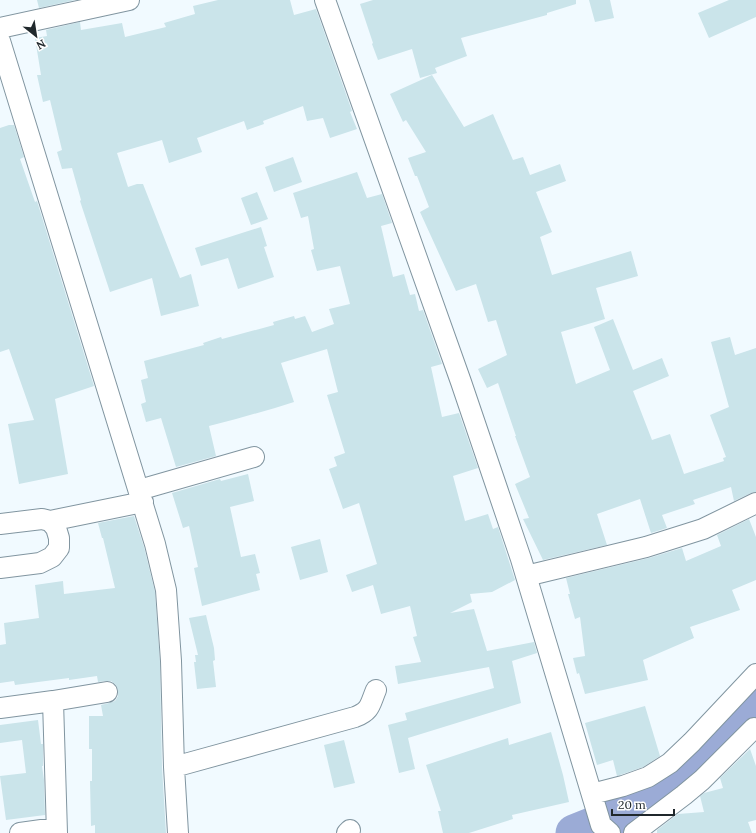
<svg xmlns="http://www.w3.org/2000/svg" width="756" height="833" viewBox="0 0 756 833" font-family="Lora,serif">
	<rect width="100%" height="100%" fill="#f1faff"/>
	<g fill="none" stroke-linecap="round" stroke-linejoin="round">
		<!-- river -->
		<path stroke="#9babd6" stroke-width="37" d="M574,833L629,811L652,796L702,751L756,695"/>
	</g>
	<!-- building -->
	<path fill="#cae4ea" d="M37,0H75L39,8Z
		M218,0H290L294,15L316,9L352,111L350,112L357,129L330,138L323,118L307,121L303,106L263,121L264,124L247,130L244,121L197,138L202,152L169,163L162,140L117,153L128,187L137,184H143L180,278L191,274L199,306L161,316L152,278L110,292L80,201L81,200L72,168L62,169L57,152L62,150L50,100L43,102L37,75H41L35,38L47,36L46,30L80,22L81,30L122,23L125,37L166,27L164,23L195,14L193,6Z
		M373,0H576V4L547,13V15L461,38L467,56L435,68L437,73L420,78L412,49L378,60L372,44L373,43L360,4Z
		M589,0H610L614,18L595,22Z
		M729,0H756V17L709,38L698,13Z
		M432,75L464,127L493,114L513,160L523,157L530,175L560,164L566,181L536,192L552,232L540,237L552,275L631,251L638,276L596,288L605,319L561,332L576,384L610,370L594,327L613,319L633,370L662,358L669,376L633,391L652,440L670,434L684,474L724,461L723,458L726,457L710,415L729,407L711,342L730,337L735,355L756,348V492L751,493L734,501L731,487L693,500L695,504L662,515L667,528L651,533L640,499L597,514L607,545L543,560L523,519L529,518L515,484L530,477L515,436H516L498,383L487,388L478,369L507,355L496,320L488,322L476,284L456,291L420,212L429,207L417,176H415L408,158L426,152L406,120L403,122L390,94Z
		M9,125H14L24,157L20,159L35,202L37,201L94,386L55,399L68,474L19,484L8,424L34,420L9,349L0,352V128Z
		M293,157L302,182L274,192L265,167Z
		M357,172L367,198L382,194L392,223L381,226L393,277L404,274L410,295L415,294L419,311L423,310L442,364L431,367L442,417L459,413L478,468L453,476L465,521L488,514L493,529L498,527L515,580L492,592L470,594L472,602L450,613L474,609L487,651L534,642L537,653L512,661L521,703L408,738L415,769L399,773L388,725L407,720L405,713L494,688L489,667L398,684L395,666L421,662L413,637L417,636L410,606L381,614L373,585L352,592L346,575L377,564L359,503L343,509L329,469L337,466L334,457L345,453L327,395L338,392L327,349L281,363L294,402L275,408L236,419L209,426L216,456L176,467L161,418L146,422L141,404L146,402L141,380L148,378L144,361L204,345L203,343L221,337L222,339L274,325L273,322L294,316L295,319L305,316L312,332L334,324L329,309L350,304L340,266L317,271L311,250L314,249L308,216L301,218L293,193Z
		M257,192L268,219L251,225L241,198Z
		M261,227L267,246L264,247L274,277L238,289L228,258L201,266L195,248Z
		M248,474L254,501L230,507L241,557L255,554L260,573L256,574L260,590L202,606L194,568L198,567L189,526L183,528L172,493L220,479L221,481Z
		M134,516L144,547L155,592L160,662L162,767L166,833H95V825L91,826L90,781H92V749H89V716H103L101,705L109,703L115,701L118,696V690L116,685L111,681H105L98,682L97,676L69,680V678L15,685L14,681L0,683V645L6,644L4,623L39,618L35,585L63,581L64,594L115,588L103,538H102L98,523Z
		M749,519L756,537V580L732,590L740,610L690,627L694,638L643,660L648,680L585,694L579,673L577,674L573,658L585,656L580,617L575,619L568,594H570L566,578L649,558L682,548L686,561L721,546L717,535Z
		M320,539L328,572L300,580L291,547Z
		M206,615L214,648L215,660L213,661L216,687L197,689L194,662H196L195,655H198L189,618Z
		M645,706L660,756L643,767L617,776L613,760L597,765L585,723Z
		M38,720L41,744H43V766H42L44,780L45,815L6,820L0,776L26,773L22,740L0,743V725Z
		M551,732L563,775L569,802L512,815L513,819L469,833H443L438,811H441L426,765L508,738L509,745Z
		M344,740L355,783L334,788L324,745Z
		M750,749L756,766V820L748,822L752,833H657V830L678,814L704,812L700,796L704,793L723,788L720,778Z"/>
	<g fill="none" stroke-linecap="round" stroke-linejoin="round">
		<defs>
			<path id="minor" d="M325,0L461,382L521,559L601,825L610,833
				M0,28L129,0
				M0,41L155,544L166,590L171,661L174,767L178,833
				M139,490L254,457
				M50,521L143,502
				M0,524L42,519L50,521L56,528L59,538V548L52,557L40,563L0,568
				M526,576L646,547L703,529L756,503
				M53,701L57,833
				M0,708L53,701L107,692
				M174,767L355,717C371,711 370,704 376,690
				M592,794L623,786L648,777L670,763L692,742L756,674
				M20,833L56,828
				M347,833L350,830
				M634,833L684,795L702,780L754,728"/>
		</defs>
		<!-- minor casing -->
		<use href="#minor" stroke="#8195a0" stroke-width="22"/>
		<!-- minor -->
		<use href="#minor" stroke="#fff" stroke-width="20"/>
	</g>
	<!-- north arrow -->
	<g transform="translate(36 36) rotate(150)" stroke="#ffffff" stroke-width="3" paint-order="stroke">
	<path d="M0-3L7 15L0 10L-7 15Z" fill="#20282c"/>
	<text y="-6" font-size="11" font-weight="bold" text-anchor="middle" fill="#20282c">N</text>
	</g>
	<!-- scale -->
	<path d="M612 809v6h62v-6" fill="none" stroke="#20282c" stroke-width="2"/>
	<text x="618" y="809" font-size="12" fill="#20282c" stroke="#ffffff" stroke-width="3" paint-order="stroke">20 m</text>
</svg>
